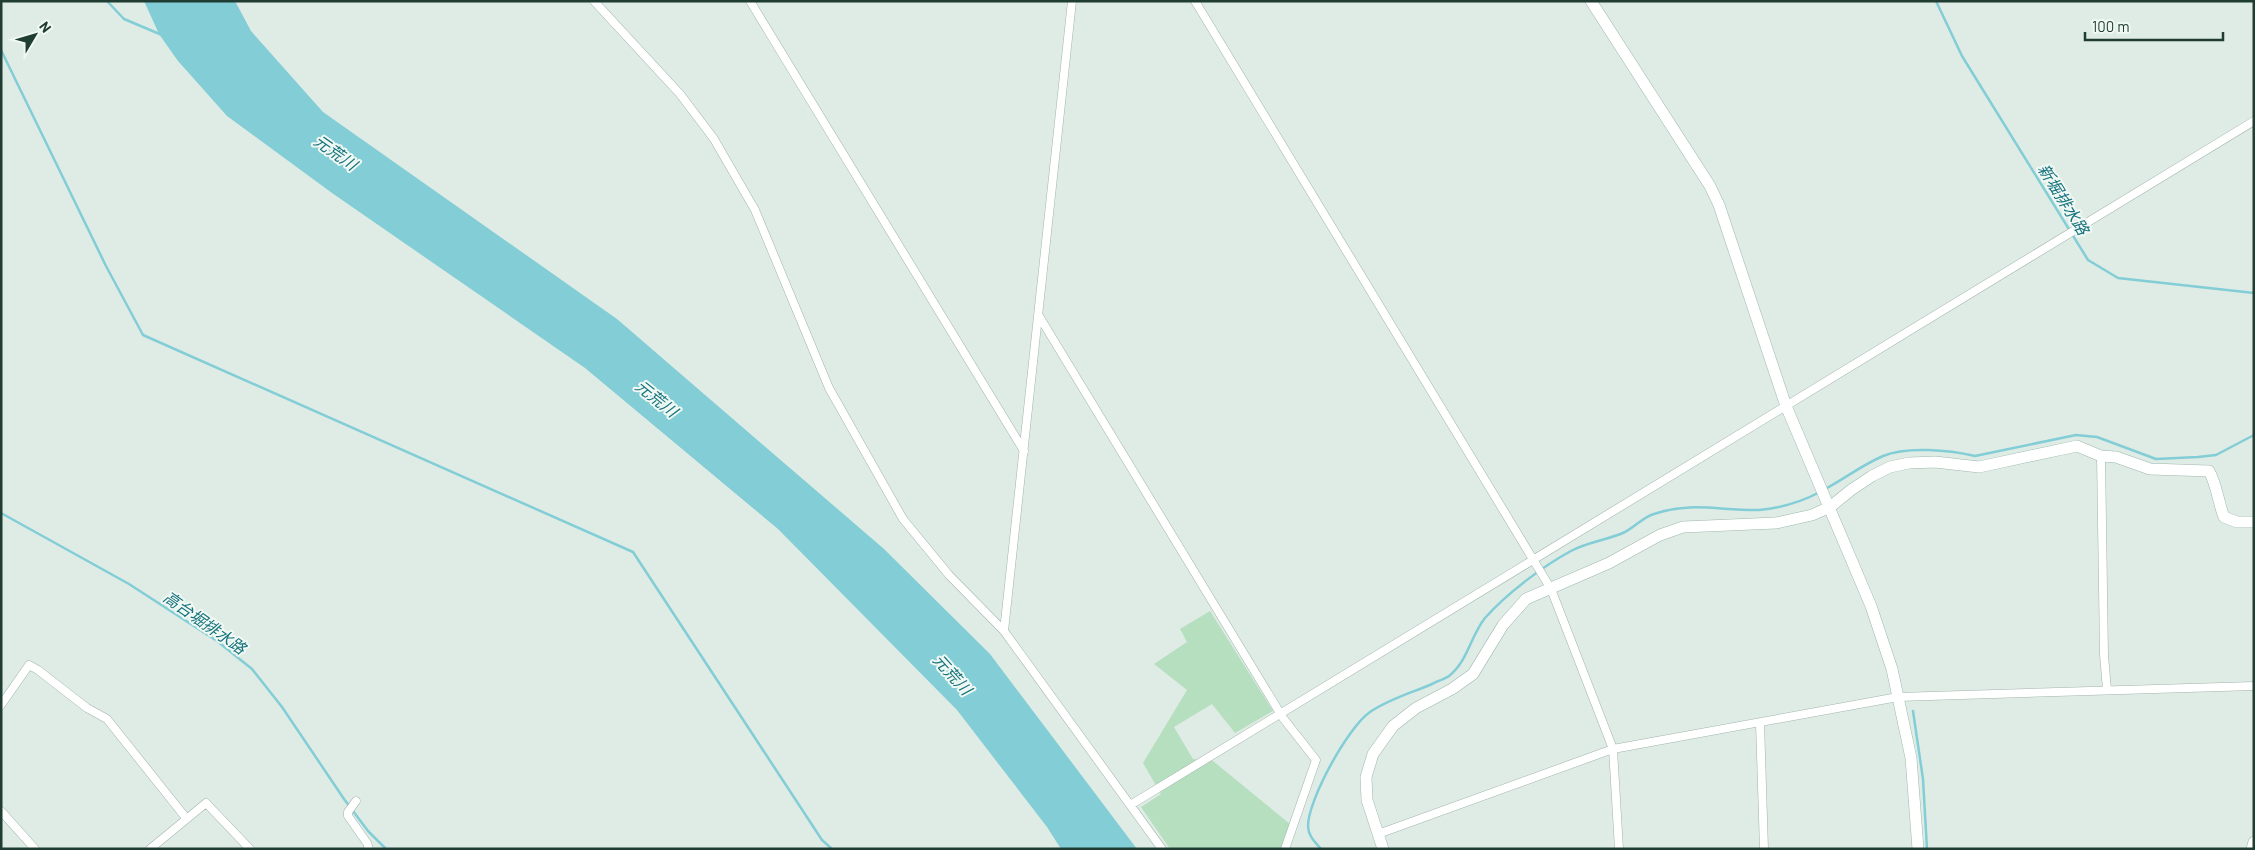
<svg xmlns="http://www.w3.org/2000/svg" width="2255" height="850" viewBox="0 0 2255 850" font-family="Barlow,'Noto Sans JP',sans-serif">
	<rect width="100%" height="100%" fill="#dfece5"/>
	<!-- green -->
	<path fill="#b6dfbf" d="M1210,611L1273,711L1235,733L1212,704L1174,727L1193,759L1213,761L1290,824L1281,849H1170L1141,807L1161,794L1143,763L1187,690L1154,664L1187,642L1180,629Z"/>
	<!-- water -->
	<path fill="#82cdd6" d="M144,1H235L251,31L323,112L617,319L884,549L990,654L1137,849H1061L1047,827L957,710L778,529L585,368L332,193L227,116L178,61L159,34Z"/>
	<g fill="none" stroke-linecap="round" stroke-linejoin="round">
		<!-- stream -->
		<path stroke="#82cdd6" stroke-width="2.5" d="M107,1L124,19L162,35
			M1936,1L1962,56L2088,260L2118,278L2254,293
			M1,50L106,266L143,335L633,552L822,840L832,849
			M1825,489C1844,479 1862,465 1883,456C1907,446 1949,450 1975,456L2076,435L2097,437L2156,459L2198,457L2216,455L2254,435
			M1,513L129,584L217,641L252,669L282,707L344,799L368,831L386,849
			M1913,711L1923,779L1927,849
			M1321,849C1315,842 1308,836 1308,826C1308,800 1348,727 1370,712C1389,699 1411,693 1432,684C1437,681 1445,679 1449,676C1468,661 1471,635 1485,618C1506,594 1543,566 1571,551C1587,542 1608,540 1625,532C1635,527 1643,517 1654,514C1691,501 1722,511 1759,510C1781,508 1801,502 1820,492"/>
		<defs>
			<path id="street" d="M594,1L680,94L714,139L755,210L829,388L903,519L949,575L1004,631L1162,849
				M750,1L1024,451
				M1195,1L1551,589L1613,749L1619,849
				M1039,316L1283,718L1316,760L1285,849
				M2101,456L2104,655L2107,690
				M1004,631L1072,1
				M1,705L29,665L38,670L87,708L107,719L186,818
				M1760,723L1764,849
				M356,801L348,812V816L367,843L369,849
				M1132,804L2254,121
				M1,811L35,849
				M1378,834L1613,749L1898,697L2254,686
				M150,849L206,803L250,849"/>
			<path id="secondary" d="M1591,1L1710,186L1719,205L1786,406L1871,606L1892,669L1911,758L1918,849
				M1383,849L1367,800L1366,777L1373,754L1393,726L1416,708L1452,689L1473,674L1503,625L1526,599L1609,563L1660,535L1683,527L1776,523L1812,515L1830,507L1851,490L1872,476L1890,467L1909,463L1935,462L1979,467L2077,446L2101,456L2116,457L2150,469L2209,471C2217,485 2218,502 2224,517L2237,522H2254
				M2252,849L2254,842"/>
		</defs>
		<!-- street casing -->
		<use href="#street" stroke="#a2b4ac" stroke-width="9"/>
		<!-- secondary casing -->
		<use href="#secondary" stroke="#9db8ad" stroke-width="12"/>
		<!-- street -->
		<use href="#street" stroke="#fff" stroke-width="8"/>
		<!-- secondary -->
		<use href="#secondary" stroke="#fff" stroke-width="11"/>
	</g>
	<g text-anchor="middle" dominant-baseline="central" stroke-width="4" stroke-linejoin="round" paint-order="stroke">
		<!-- water labels -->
		<g font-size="16" font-style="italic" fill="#15727d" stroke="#f0f8f3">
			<text transform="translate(336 152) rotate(35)">元荒川</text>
			<text transform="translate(2064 199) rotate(58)">新堀排水路</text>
			<text transform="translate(657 398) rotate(39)">元荒川</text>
			<text transform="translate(205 622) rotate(35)">高台堀排水路</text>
			<text transform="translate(953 674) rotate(48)">元荒川</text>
		</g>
	</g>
	<!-- border -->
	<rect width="2255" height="850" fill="none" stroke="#1f3d33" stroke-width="5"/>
	<!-- north arrow -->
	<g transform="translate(35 35) rotate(52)" stroke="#f0f8f3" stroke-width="4" paint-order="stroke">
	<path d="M0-4L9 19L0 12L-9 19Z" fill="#1f3d33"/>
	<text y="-8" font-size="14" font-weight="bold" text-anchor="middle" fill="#1f3d33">N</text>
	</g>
	<!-- scale -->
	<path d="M2085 32v8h138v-8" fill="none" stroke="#1f3d33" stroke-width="2.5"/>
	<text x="2092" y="32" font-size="15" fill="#1f3d33" stroke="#f0f8f3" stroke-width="4" paint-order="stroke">100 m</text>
</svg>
